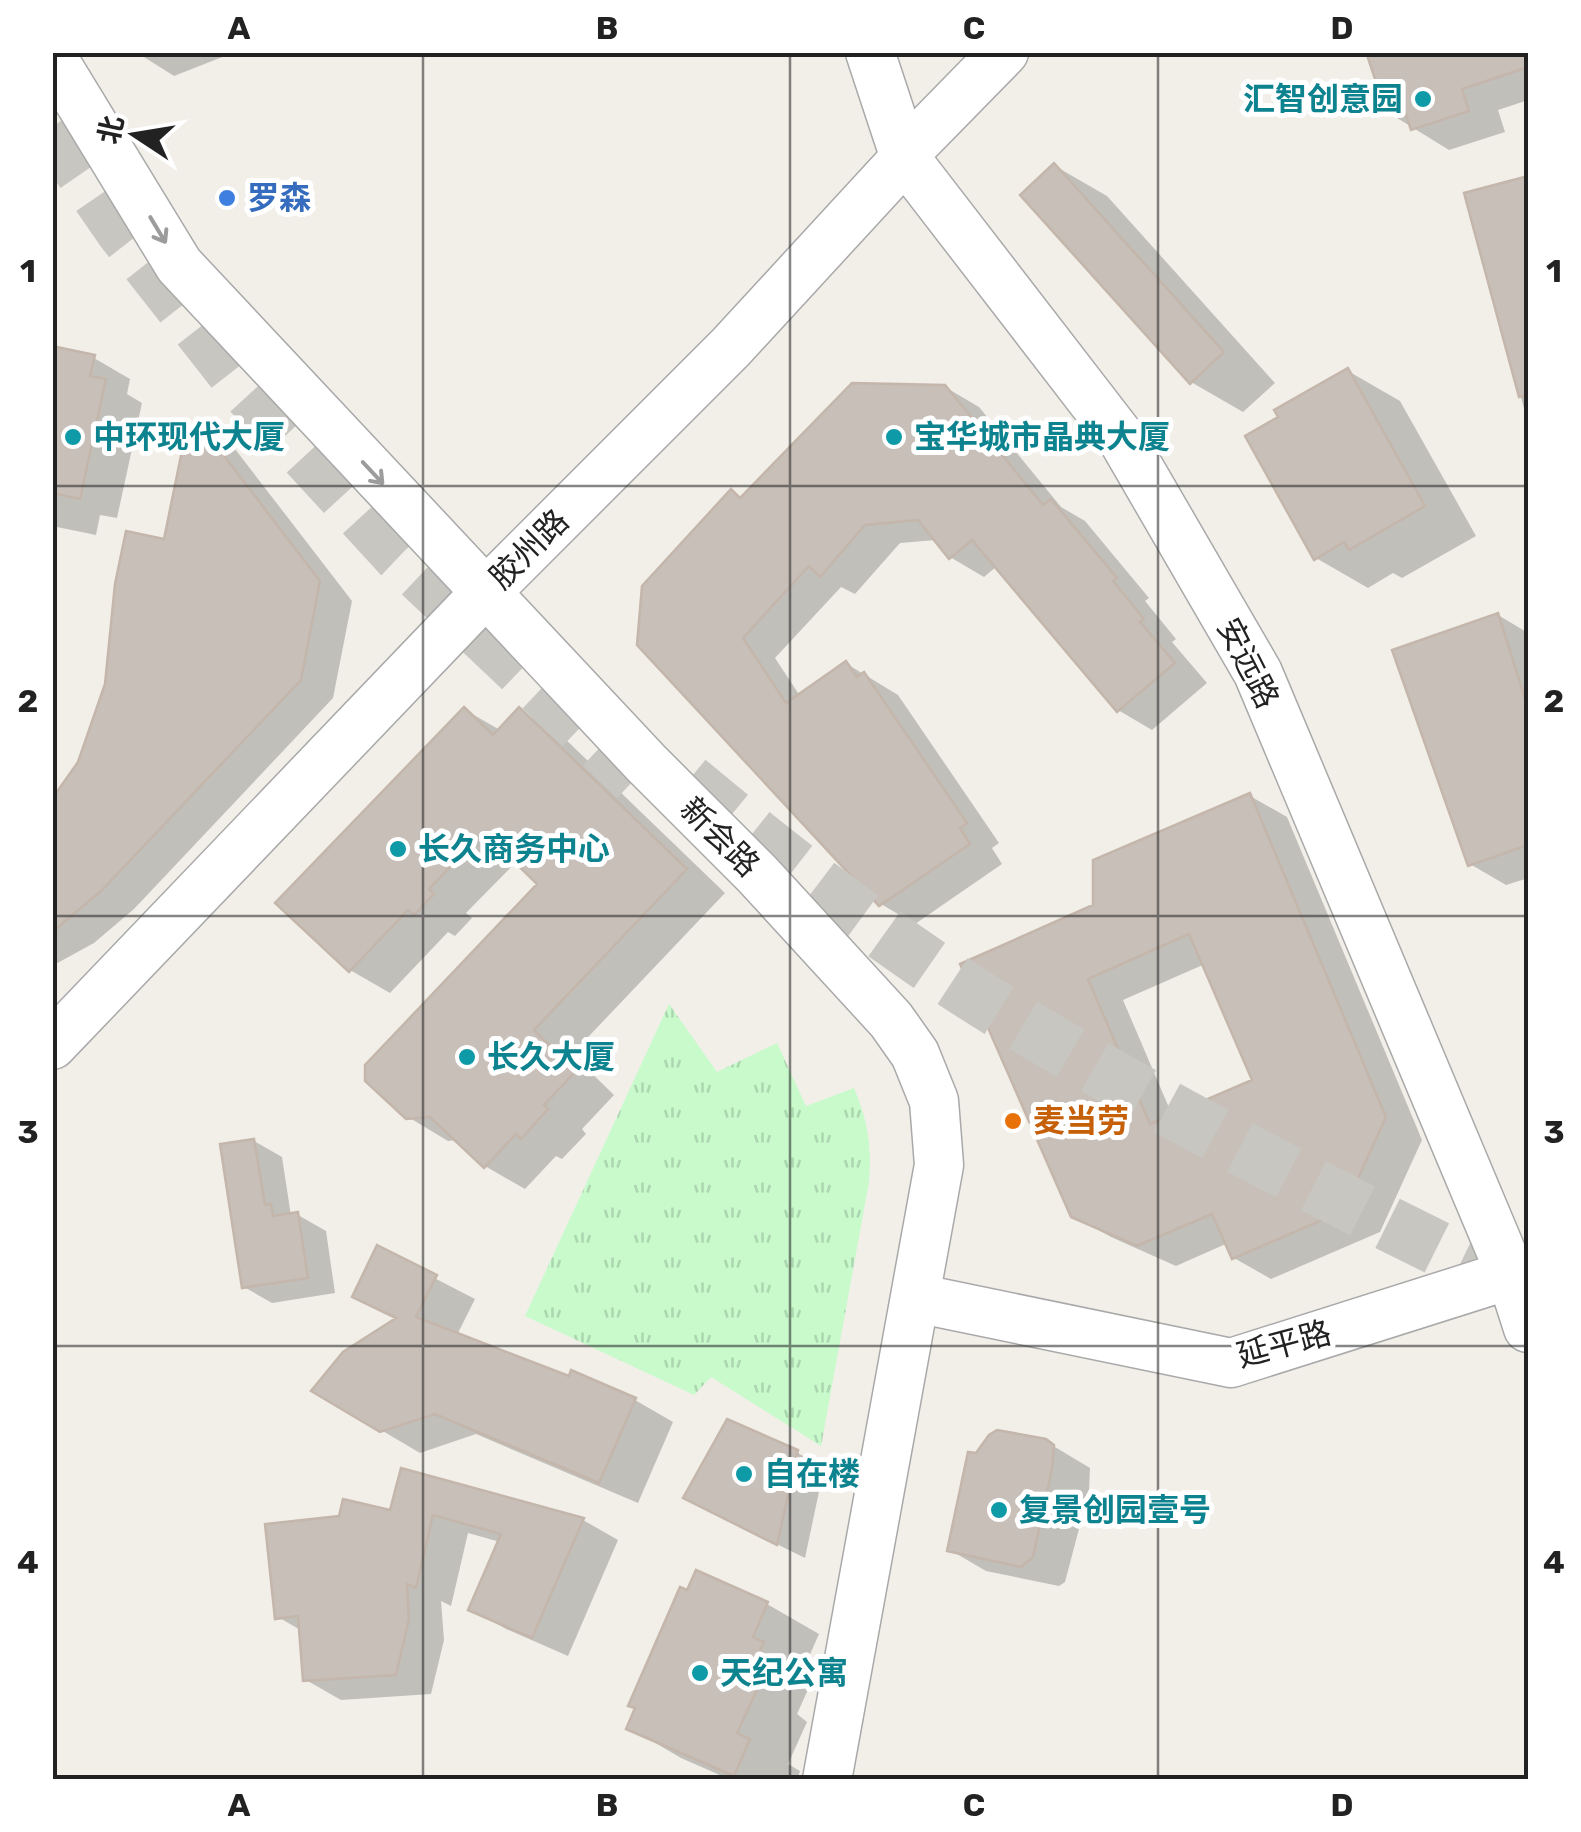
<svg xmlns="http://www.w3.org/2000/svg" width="1581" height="1832" viewBox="0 0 1581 1832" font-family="Rubik,'Noto Sans SC',sans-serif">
	<defs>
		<pattern id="park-tufts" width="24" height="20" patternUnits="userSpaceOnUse" patternTransform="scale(2.5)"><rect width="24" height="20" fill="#c8facc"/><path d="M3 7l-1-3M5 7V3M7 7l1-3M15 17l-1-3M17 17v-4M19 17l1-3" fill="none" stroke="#acd6af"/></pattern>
	</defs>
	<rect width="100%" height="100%" fill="#f2efe9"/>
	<!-- park -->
	<path fill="url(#park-tufts)" d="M669,1004L717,1072L777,1043L806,1106L854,1088C868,1121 872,1147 869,1182L821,1446L711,1377L694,1395L525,1316Z"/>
	<!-- shadow -->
	<path fill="#0003" fill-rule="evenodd" d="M136,52H235L174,76Z
		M1369,52H1528V100L1498,110L1505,132L1449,150L1389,113Z
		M1055,166L1107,196L1275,383L1243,412L1191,382Z
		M1528,178V424L1468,195Z
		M52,349L94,358L130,379L127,394L142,403L117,518L100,515L96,535L52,526Z
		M1348,371L1400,401L1476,536L1402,578L1393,573L1368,588L1316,558Z
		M945,387L979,407L1061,507L1085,521L1149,598L1145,601L1176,639L1172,642L1207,683L1152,730L1118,710L997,566L984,577L950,557L936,540L900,543L855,594L841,587L775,658L800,696L847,664L898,695L999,843L992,848L1002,864L915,924L881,904L640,644L732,492L743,499Z
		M202,430L235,449L352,601L333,698L134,909L94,943L52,966V798L59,794L80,763L165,541Z
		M1498,615L1528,633V878L1506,885L1470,864Z
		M465,710L500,730L520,711L559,733L725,893L572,1054L614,1095L582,1129L586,1134L562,1159L556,1156L525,1189L485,1166L457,1140L448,1141L408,1117L540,884L517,861L466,913L472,918L455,936L448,932L390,993L350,970Z
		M1250,796L1287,817L1422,1140L1380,1232L1271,1279L1234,1258L1228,1243L1176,1266L1111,1237L1073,1216L964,965L1095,907ZM1205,964L1255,1081L1173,1117L1123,1000Z
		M254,1141L282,1157L291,1216L298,1215L326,1231L335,1293L272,1303L244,1287Z
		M378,1249L475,1299L457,1335L635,1400L673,1422L638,1503L476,1434L420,1453L381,1430L398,1320L355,1296Z
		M1045,1441L1090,1468L1089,1491L1065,1582L1059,1586L986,1571L950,1550Z
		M796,1452L824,1468L805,1558L714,1513Z
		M392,1512L583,1520L618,1540L568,1656L506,1629L471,1609L500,1542L468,1533L451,1606L441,1601L444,1640L431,1694L341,1700L306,1680L302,1631L278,1617Z
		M697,1573L767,1604L819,1634L804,1668L815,1674L797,1714L807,1722L788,1764L800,1771L797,1780H731L681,1758L630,1728Z"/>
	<!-- building -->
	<path fill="#c7bfb8" stroke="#c4b6ab" stroke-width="2.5" fill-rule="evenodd" d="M1366,52H1528V67L1462,89L1469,111L1411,130L1404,109L1387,115Z
		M1054,163L1224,352L1190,384L1020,195Z
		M1528,176V395L1519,397L1464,193Z
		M52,346L95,355L90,376L106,379L80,499L52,493Z
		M1348,368L1425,506L1349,550L1344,542L1314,560L1245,436L1278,417L1274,410Z
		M852,383L945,385L1043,505L1051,499L1117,578L1113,581L1144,619L1140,622L1175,663L1117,712L972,540L949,559L918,520L865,525L820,577L809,566L743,638L786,703L846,661L857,677L864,672L967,823L960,828L970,844L879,906L637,645L642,586L731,489L740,498Z
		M202,427L320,581L301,680L101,891L52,932V799L78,762L105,684L115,584L126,531L164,539L185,436Z
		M1498,613L1528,708V845L1468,866L1392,650Z
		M464,707L493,735L519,707L687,869L534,1030L576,1071L544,1105L548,1109L521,1139L516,1134L484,1168L430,1117L406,1119L365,1081V1065L537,884L484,832L429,889L434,894L414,915L408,910L349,972L275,903Z
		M1250,793L1386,1117L1343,1211L1232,1259L1212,1214L1137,1246L1071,1217L960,964L1093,905V860ZM1189,934L1252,1080L1150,1124L1088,979Z
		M254,1139L265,1205L271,1204L273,1216L298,1212L308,1278L242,1288L220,1144Z
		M377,1245L437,1275L416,1317L569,1376L571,1370L636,1398L599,1483L435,1414L380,1432L311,1391L343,1352L396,1318L352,1297Z
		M727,1419L798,1450L777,1545L683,1498Z
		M997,1430L1046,1439L1054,1445L1052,1469L1033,1557L1021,1567L947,1551L968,1452L976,1453L989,1435Z
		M401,1468L584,1518L532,1638L468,1610L501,1534L433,1515L416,1588L407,1584L409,1619L396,1675L303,1681L298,1616L275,1619L265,1524L339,1516L343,1499L390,1510Z
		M696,1570L768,1602L753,1637L764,1642L745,1685L757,1690L737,1733L750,1739L734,1776L626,1729L635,1708L628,1706L680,1587L687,1590Z"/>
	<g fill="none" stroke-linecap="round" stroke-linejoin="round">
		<!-- highway-tunnel -->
		<path stroke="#c8c6c1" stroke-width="55" stroke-dasharray="55 28" stroke-linecap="butt" d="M52,127L122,229L249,391L400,555L636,778
			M688,781C764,844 841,905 923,961C976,998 1034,1032 1091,1065C1233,1147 1380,1221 1528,1292"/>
		<defs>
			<path id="minor" d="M870,52L905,158L1124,442L1258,673L1511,1275L1528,1328
				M52,57L179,265L646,763L757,874L891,1020L915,1054L934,1101L939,1165L827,1780
				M52,1045L485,593L731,347L905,158L913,145L1004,52
				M916,1298L1231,1363L1528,1269"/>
		</defs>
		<!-- minor casing -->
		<use href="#minor" stroke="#a9a9a9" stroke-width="51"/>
		<!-- minor -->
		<use href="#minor" stroke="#fff" stroke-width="48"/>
	</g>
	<!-- one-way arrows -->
	<defs><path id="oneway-shaft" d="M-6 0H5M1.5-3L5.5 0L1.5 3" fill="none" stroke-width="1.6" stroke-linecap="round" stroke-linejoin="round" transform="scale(2.5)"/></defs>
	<g stroke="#9c9c9c">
		<use href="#oneway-shaft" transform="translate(158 230) rotate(59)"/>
		<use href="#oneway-shaft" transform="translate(373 473) rotate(47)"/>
	</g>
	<!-- grid -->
	<path fill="none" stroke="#222" stroke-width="2.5" stroke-opacity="0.55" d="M423,52V1780M790,52V1780M1158,52V1780M52,486H1528M52,916H1528M52,1346H1528"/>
	<!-- markers -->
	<g fill="#0f9aa8" stroke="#fff" stroke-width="4">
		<circle cx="1423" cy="99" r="10"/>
		<circle cx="73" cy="437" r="10"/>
		<circle cx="894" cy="437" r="10"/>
		<circle cx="398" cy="849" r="10"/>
		<circle cx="467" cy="1057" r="10"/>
		<circle cx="744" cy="1474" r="10"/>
		<circle cx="999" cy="1510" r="10"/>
		<circle cx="700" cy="1673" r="10"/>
	</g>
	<circle fill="#3f7fe0" stroke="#fff" stroke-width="4" cx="227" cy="198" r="10"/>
	<circle fill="#e8710a" stroke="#fff" stroke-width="4" cx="1013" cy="1121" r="10"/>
	<g text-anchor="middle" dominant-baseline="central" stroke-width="10" stroke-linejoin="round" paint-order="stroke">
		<!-- culture labels -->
		<g font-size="32" font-weight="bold" fill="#0d838f" stroke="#fff" text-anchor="start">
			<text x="1403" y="99" text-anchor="end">汇智创意园</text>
			<text x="93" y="437">中环现代大厦</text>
			<text x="914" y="437">宝华城市晶典大厦</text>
			<text x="418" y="849">长久商务中心</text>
			<text x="487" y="1057">长久大厦</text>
			<text x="764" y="1474">自在楼</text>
			<text x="1019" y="1510">复景创园壹号</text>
			<text x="720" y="1673">天纪公寓</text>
		</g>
		<!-- shop labels -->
		<g font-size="32" font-weight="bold" fill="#366cbe" stroke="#fff" text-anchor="start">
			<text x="247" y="198">罗森</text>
		</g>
		<!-- street labels -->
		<g font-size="32" fill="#222" stroke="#fff">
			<text transform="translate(529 549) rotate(-45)">胶州路</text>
			<text transform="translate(1248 663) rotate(63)">安远路</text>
			<text transform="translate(720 837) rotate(45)">新会路</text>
			<text transform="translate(1284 1344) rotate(-15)">延平路</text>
		</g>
		<!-- food labels -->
		<g font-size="32" font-weight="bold" fill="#c56008" stroke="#fff" text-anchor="start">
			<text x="1033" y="1121">麦当劳</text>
		</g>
	</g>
	<!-- border -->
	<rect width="1581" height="1832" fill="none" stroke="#ffffff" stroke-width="110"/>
	<!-- north arrow -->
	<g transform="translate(135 135) rotate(282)" stroke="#ffffff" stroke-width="8" paint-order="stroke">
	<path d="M0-8L18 38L0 25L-18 38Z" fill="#222222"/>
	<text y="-15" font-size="28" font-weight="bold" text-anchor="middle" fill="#222222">北</text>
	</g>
	<rect x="55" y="55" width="1471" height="1722" fill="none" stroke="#222" stroke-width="4"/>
	<g font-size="32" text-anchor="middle" font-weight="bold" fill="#222">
		<text x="239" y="39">A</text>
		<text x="607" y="39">B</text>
		<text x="974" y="39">C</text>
		<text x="1342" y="39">D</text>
		<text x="28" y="282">1</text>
		<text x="1554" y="282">1</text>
		<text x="28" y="712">2</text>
		<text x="1554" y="712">2</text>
		<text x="28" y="1143">3</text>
		<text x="1554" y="1143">3</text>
		<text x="28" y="1573">4</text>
		<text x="1554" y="1573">4</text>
		<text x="239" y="1816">A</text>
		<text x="607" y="1816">B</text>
		<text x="974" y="1816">C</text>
		<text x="1342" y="1816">D</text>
	</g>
</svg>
